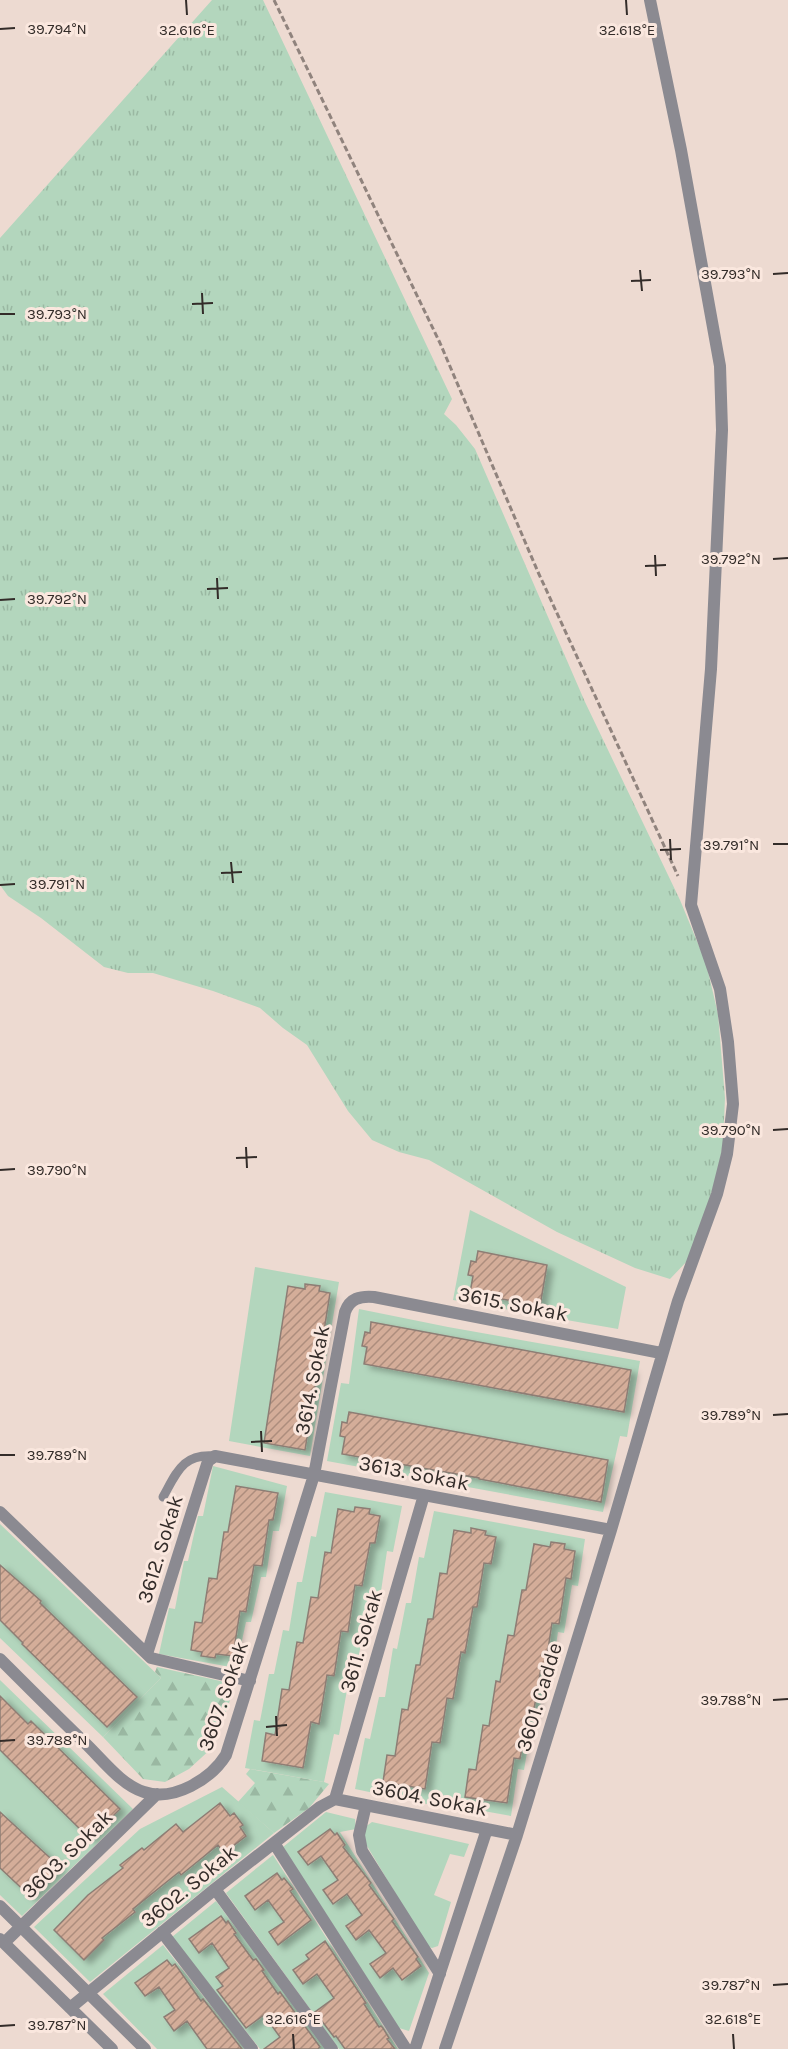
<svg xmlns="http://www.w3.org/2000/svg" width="788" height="2049" viewBox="0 0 788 2049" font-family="Karla,sans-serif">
	<defs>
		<pattern id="grass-tufts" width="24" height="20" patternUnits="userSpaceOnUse" patternTransform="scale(1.5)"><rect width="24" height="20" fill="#b3d6bd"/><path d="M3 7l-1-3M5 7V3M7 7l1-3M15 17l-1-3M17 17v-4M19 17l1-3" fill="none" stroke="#9ab8a2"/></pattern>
		<pattern id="forest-firs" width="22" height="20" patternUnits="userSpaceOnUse" patternTransform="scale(1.5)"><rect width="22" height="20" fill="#b3d6bd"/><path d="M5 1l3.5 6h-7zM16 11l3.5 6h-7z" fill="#9ab8a2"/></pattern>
		<pattern id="building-hatch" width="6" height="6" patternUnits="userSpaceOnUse" patternTransform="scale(1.5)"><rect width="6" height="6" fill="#d4ad99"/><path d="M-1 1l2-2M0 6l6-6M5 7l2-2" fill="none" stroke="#ad8d7d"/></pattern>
		<filter id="shadow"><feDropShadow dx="6" dy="4" stdDeviation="3" flood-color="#0004"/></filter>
	</defs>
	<rect width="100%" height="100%" fill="#eddad1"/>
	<!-- grass -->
	<path fill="url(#grass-tufts)" d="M212,0H263L452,399L444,414L456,425L475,449L585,702L680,900L706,963L718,1014L725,1098L723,1143L718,1172L691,1257L670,1279L635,1268L557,1232L429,1160L399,1152L372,1140L348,1111L307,1045L283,1028L260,1008L213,991L153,973H128L104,967L41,918L8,896L0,885V238Z"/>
	<!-- forest -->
	<path fill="url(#forest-firs)" d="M157,1667L225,1682L231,1686L233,1692L213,1747L189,1769L165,1782L143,1779L103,1737L161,1678L155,1672Z
		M250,1769L324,1782L329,1784L309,1808L274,1833L238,1802L255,1783L246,1774Z"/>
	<!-- green -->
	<path fill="#b3d6bd" d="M470,1210L626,1287L618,1329L453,1300Z
		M255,1267L339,1282L310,1456L229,1441Z
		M359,1309L448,1327L640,1361L627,1437L620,1436L603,1512L327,1461L341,1383L349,1384Z
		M213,1466L287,1486L279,1531H273L266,1577H261L251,1622H246L236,1668L159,1654L169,1608L175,1609L184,1561H188L198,1516H203Z
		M325,1492L402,1506L393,1552L387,1551L380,1598L374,1597L366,1644H361L352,1690H347L339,1735L334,1734L324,1782L245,1768L254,1720L260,1721L269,1674H274L283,1630L289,1631L297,1582H302L311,1536L316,1537Z
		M434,1511L585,1539L578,1586L572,1585L564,1633L558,1632L551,1678L545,1677L537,1723H532L524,1770L518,1769L511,1816L433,1802L432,1805L355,1789L365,1738L370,1739L379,1697H385L393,1648L397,1649L406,1603H411L419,1557L424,1558Z
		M0,1524L161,1678L103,1737L0,1638Z
		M0,1680L133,1809L22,1916L0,1895Z
		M222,1787L274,1833L90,1982L34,1927L140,1829Z
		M326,1812L355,1819L356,1829L340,1832L429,1973L409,2031L399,2028L283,1847Z
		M372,1822L469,1844L464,1857L450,1854L434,1895L451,1902L438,1946L432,1948L427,1946L364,1841L365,1827Z
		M273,1855L398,2049H339L226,1893Z
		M216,1901L326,2049H260L172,1937Z
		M163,1945L245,2049H157L103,1994Z"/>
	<!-- building -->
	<path fill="url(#building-hatch)" stroke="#8d7d74" stroke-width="1.5" filter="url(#shadow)" d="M478,1251L547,1265L540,1306L470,1293L473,1276L468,1275L471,1261L476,1262Z
		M305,1284L320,1286L319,1291L330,1293L305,1450L264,1443L288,1286L305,1289Z
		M371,1322L631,1370L624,1412L364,1364L367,1347L362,1346L365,1332L370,1333Z
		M349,1412L608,1460L601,1502L479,1479V1478L342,1454L345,1437L340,1436L342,1422L347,1423Z
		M236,1486L278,1493L273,1520H269L262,1566L254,1565L246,1612L240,1611L233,1656L216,1654L215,1658L201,1656L202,1652L191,1650L195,1622L202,1623L209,1578L217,1579L224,1532H228Z
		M355,1507L370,1509L369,1514L380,1516L375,1543H370L362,1586L355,1585L348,1632L341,1631L334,1676L327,1675L319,1724L311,1722L303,1768L262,1761L266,1733L275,1735L282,1689L289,1690L297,1642L303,1643L311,1597L318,1598L325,1552L331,1553L338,1509L354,1512Z
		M471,1528L486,1531L485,1535L496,1537L491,1564L484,1563L477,1607H473L465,1653L461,1652L453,1699L447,1698L440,1743L432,1742L425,1789L383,1782L387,1755L395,1756L402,1709L408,1710L416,1665H420L428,1619H433L440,1573L447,1574L454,1530L471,1533Z
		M551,1542L565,1544L564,1549L575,1551L571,1579L566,1578L559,1624L552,1623L545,1669L541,1668L533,1715L528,1714L520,1759L514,1758L507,1803L465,1797L469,1769L476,1770L483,1725L489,1726L496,1681L500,1682L508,1635L514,1636L522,1590H526L534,1544L550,1547Z
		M0,1565L41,1601L40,1603L137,1697L107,1727L22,1644L23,1643L0,1620Z
		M0,1696L28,1724L31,1721L120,1809L90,1839L0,1750Z
		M220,1803L230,1816L234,1813L243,1825L240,1827L246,1836L224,1853L218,1845L181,1875L179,1872L133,1909L135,1912L102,1938L104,1940L84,1960L54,1930L88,1895L123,1868L120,1865L142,1848L144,1850L176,1824L183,1832Z
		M0,1812L60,1867L31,1897L0,1868Z
		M330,1829L335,1835L337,1833L345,1845L343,1847L371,1883L369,1885L394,1919L392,1921L418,1957L416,1959L421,1966L402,1980L393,1968L380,1978L370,1964L386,1953L369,1930L356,1940L346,1926L362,1915L347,1894L333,1904L323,1890L338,1880L321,1856L308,1865L298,1852Z
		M277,1873L282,1880L284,1878L293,1889L290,1891L311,1920L278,1945L269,1932L284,1922L268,1900L255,1910L245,1896Z
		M221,1916L226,1923L228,1921L236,1933L234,1934L253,1960L256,1959L264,1970L262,1971L278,1994L280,1992L320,2047L318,2049H264L280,2037L264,2015L246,2028L217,1990L223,1986L216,1977L229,1968L212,1943L199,1953L189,1939Z
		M325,1941L366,2003L364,2004L379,2027L381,2026L383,2028L389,2038L387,2039L395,2049H345L336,2036L334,2037L315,2012L334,1998L317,1974L303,1984L293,1970L309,1959L306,1955Z
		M167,1960L172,1966L175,1964L201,2001L203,1999L242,2049H207L187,2021L174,2031L164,2017L175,2010L159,1987L145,1996L135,1983Z"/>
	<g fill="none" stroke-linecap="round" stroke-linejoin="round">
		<!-- path -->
		<path stroke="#90837d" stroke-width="3" stroke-dasharray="6 3" stroke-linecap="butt" d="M274,0L440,343L538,572L678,876"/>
		<!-- lane -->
		<path stroke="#8b8a91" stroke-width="9" d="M163,1497C177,1472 183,1453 215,1456"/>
		<!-- street -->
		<path stroke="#8b8a91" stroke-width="12" d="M0,1512L151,1658L250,1681
			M147,1654L208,1461L215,1456L611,1530
			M0,1659C28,1687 56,1715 85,1743C102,1759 121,1785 144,1792C174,1802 211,1779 226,1755L314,1475L345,1312C350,1298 360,1296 374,1297L661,1353
			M335,1799L424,1495
			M335,1799L517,1835
			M366,1805L359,1835L362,1851L440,1974
			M274,1843L406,2049
			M215,1889L332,2049
			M0,1906L145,2049
			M162,1932L252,2049
			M0,1939L112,2049
			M4,1943L157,1794
			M70,2008L215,1889L320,1807L335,1799
			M415,2049L487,1829
			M445,2049L517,1835L611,1530L678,1301L717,1194L727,1154L733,1104L728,1042L720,989L691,905L711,669L722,430L720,366L681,150L650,0"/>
	</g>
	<!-- ticks -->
	<path fill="none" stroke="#332c29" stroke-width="2" d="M186,0L187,15M626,0L627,15M0,29L15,28M640,270L642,291M773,274L788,273M631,281L651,280M202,293L203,314M192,304L213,303M0,314H15M655,555L656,576M773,559L788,558M645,566L666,565M217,578L218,599M207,589L228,588M0,600L15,599M670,839L671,860M773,844H788M660,850L681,849M231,862L233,883M221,873L242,872M0,885L15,884M773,1130L788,1129M246,1147L247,1168M236,1158L257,1157M0,1170L15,1169M773,1415L788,1414M261,1431L262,1452M251,1442L272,1441M0,1455H15M773,1700L788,1699M276,1716L277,1736M266,1727L287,1725M0,1741L15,1740M773,1985L788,1984M0,2026L15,2025M293,2034L294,2049M733,2034L734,2049"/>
	<g text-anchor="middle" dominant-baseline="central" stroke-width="6" stroke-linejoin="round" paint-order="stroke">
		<!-- street labels -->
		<g font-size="21" fill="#332c29" stroke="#fae7de">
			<text transform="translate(513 1304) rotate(11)">3615. Sokak</text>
			<text transform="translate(312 1380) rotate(-79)">3614. Sokak</text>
			<text transform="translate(414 1473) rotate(11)">3613. Sokak</text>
			<text transform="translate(160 1549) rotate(-73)">3612. Sokak</text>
			<text transform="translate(361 1641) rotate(-74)">3611. Sokak</text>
			<text transform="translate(223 1696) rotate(-71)">3607. Sokak</text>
			<text transform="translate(539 1697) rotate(-73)">3601. Cadde</text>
			<text transform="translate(430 1798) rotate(11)">3604. Sokak</text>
			<text transform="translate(67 1854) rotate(-44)">3603. Sokak</text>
			<text transform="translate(189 1886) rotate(-39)">3602. Sokak</text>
		</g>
	</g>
	<g font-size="15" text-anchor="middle" fill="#332c29" stroke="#fae7de" stroke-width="6" stroke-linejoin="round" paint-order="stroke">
		<text x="57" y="34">39.794°N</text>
		<text x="187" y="35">32.616°E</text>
		<text x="627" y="35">32.618°E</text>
		<text x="731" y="279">39.793°N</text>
		<text x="57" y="319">39.793°N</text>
		<text x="731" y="564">39.792°N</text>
		<text x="57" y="604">39.792°N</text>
		<text x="731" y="850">39.791°N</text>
		<text x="57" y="889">39.791°N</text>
		<text x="731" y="1135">39.790°N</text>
		<text x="57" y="1175">39.790°N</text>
		<text x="731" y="1420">39.789°N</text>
		<text x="57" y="1460">39.789°N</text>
		<text x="731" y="1705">39.788°N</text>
		<text x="57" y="1745">39.788°N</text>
		<text x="731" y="1990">39.787°N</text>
		<text x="293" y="2024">32.616°E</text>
		<text x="733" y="2024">32.618°E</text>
		<text x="57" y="2030">39.787°N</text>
	</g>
</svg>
